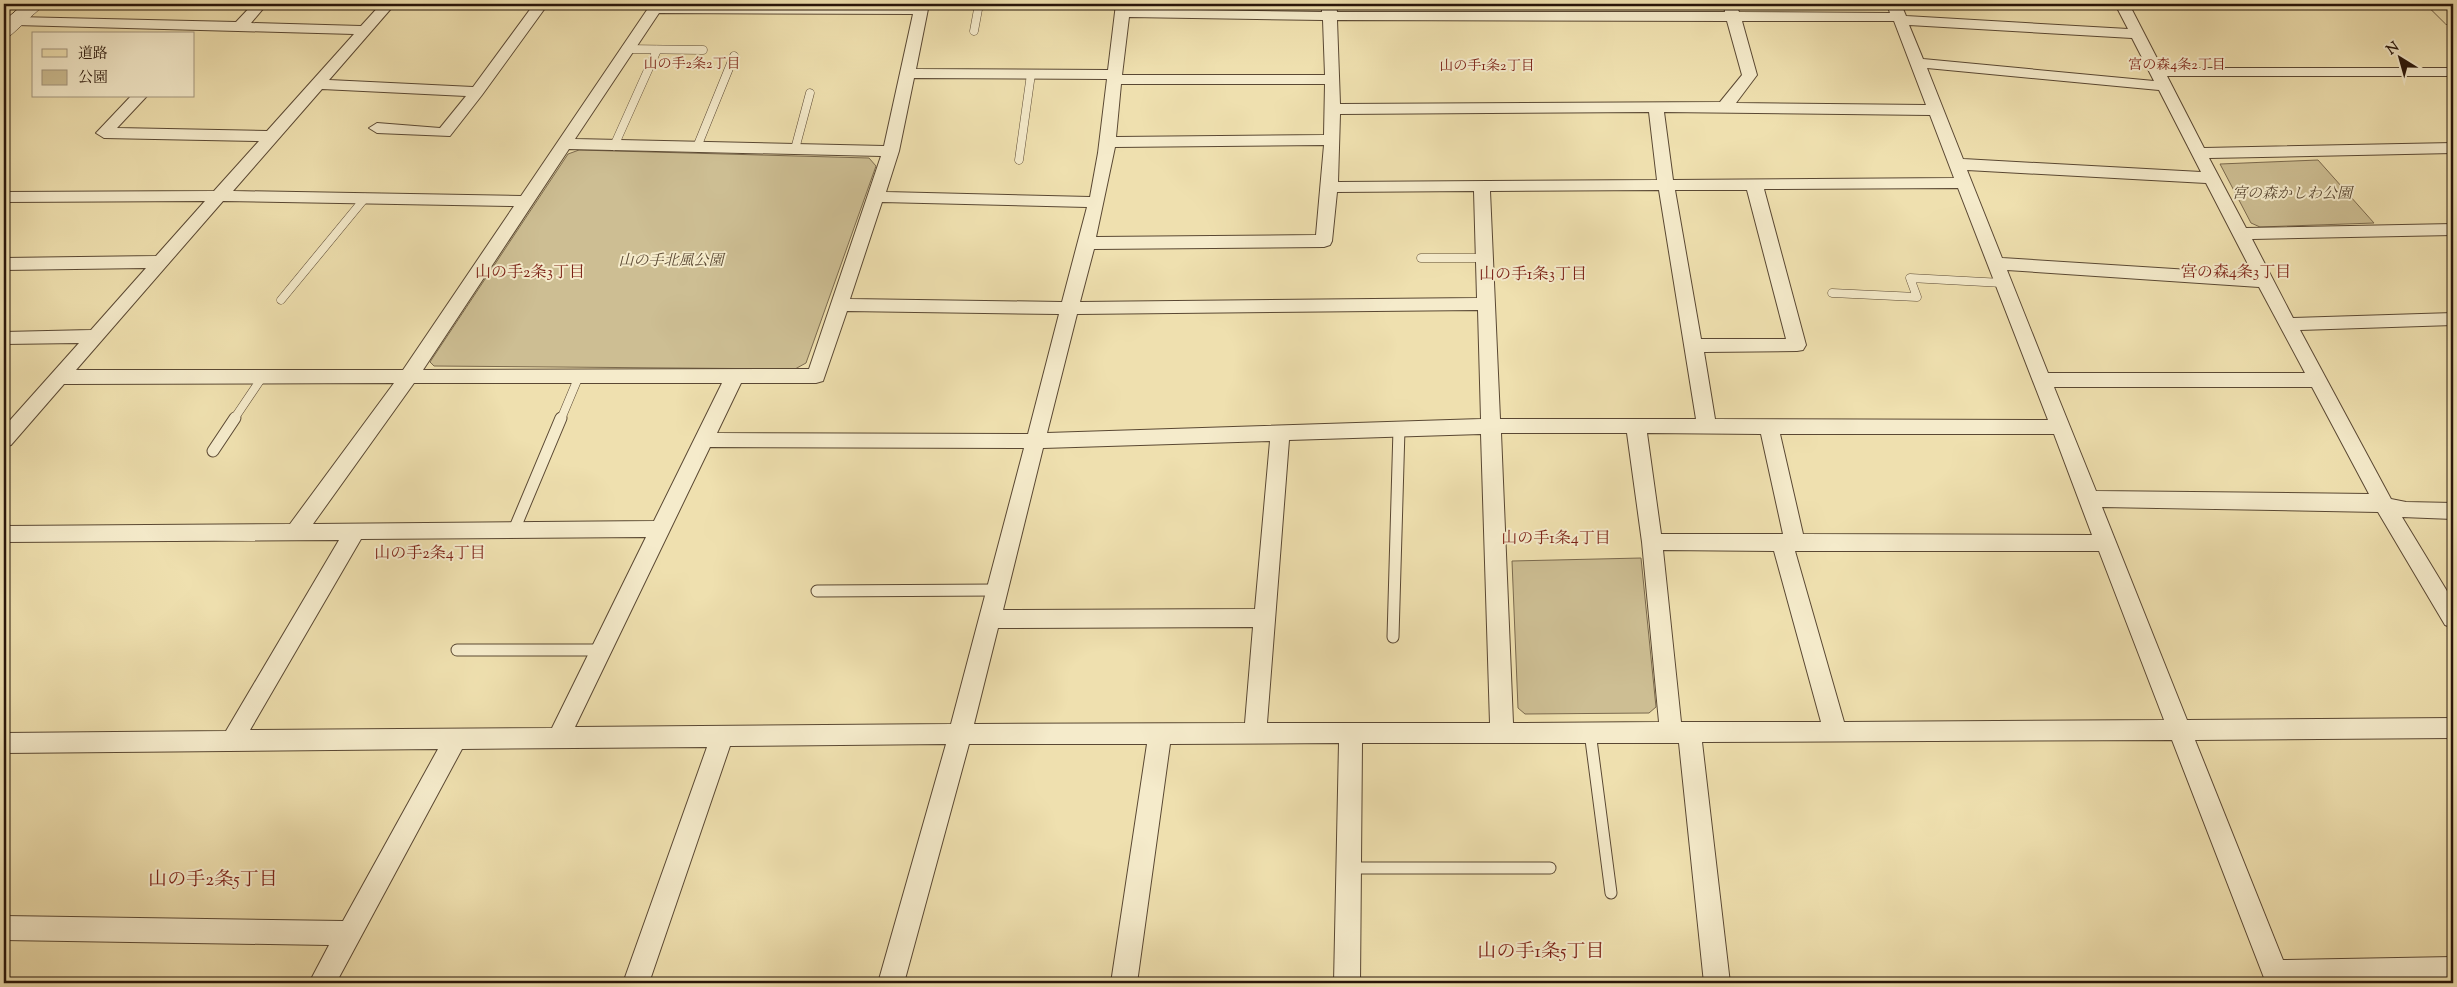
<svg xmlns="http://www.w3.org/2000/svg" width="2457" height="987" viewBox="0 0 2457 987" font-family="'Sorts Mill Goudy','Noto Serif JP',serif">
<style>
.green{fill:#cdbe93;stroke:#7b6a4e}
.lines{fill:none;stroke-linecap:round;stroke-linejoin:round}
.lane-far1-casing{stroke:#5a4833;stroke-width:9}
.lane-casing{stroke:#5a4833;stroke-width:13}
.street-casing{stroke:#5a4833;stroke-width:2}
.secondary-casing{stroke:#29160a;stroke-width:1}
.primary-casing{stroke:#29160a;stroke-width:1}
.lane-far1{stroke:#f5ebcb;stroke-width:8}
.lane{stroke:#f5ebcb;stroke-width:11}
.street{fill:#f5ebcb;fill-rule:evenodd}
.secondary{fill:#f5ebcb;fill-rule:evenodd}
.primary{fill:#efe0af;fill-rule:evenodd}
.labels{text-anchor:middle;stroke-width:4;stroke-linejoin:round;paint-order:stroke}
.far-neighbourhood-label{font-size:14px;fill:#7a1f14;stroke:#f5ebcb}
.park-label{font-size:15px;font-style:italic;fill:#5a4833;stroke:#f5ebcb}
.neighbourhood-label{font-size:16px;fill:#7a1f14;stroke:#f5ebcb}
.near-neighbourhood-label{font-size:19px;fill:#7a1f14;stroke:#f5ebcb}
</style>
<rect width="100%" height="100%" fill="#efe0af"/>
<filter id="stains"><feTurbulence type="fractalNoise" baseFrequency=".004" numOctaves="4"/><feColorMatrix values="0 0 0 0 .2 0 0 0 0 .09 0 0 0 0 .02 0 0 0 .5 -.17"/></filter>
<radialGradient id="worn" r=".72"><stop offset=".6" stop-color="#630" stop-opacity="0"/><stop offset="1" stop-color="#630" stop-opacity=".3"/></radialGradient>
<g class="green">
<path d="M 579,150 L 869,158 L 876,166 L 806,363 L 795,369 L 434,366 L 430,362 L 568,154 Z"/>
<path d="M 2318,160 L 2374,223 L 2260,227 L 2251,223 L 2220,164 Z"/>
<path d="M 1641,558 L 1656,707 L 1649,713 L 1525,714 L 1518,708 L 1512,561 Z"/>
</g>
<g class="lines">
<g class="lane-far1-casing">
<g id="lane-far1">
<path d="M 974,31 L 979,4"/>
<path d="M 626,49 L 703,50"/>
<path d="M 614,146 L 657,50"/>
<path d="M 697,147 L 734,56"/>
<path d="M 795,149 L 810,93"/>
<path d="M 1019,160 L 1031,74"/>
<path d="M 1421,258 L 1486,258"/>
<path d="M 1832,293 L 1917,297 L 1910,278 L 2003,283"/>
<path d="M 281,300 L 365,198"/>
<path d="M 234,419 L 263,376"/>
<path d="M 561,419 L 579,376"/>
</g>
</g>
<g class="lane-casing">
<g id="lane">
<path d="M 213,451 L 235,418"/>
<path d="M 514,530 L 561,418"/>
<path d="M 817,591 L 998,590"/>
<path d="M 1393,637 L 1399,429"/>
<path d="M 457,650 L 601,650"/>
<path d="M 1590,732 L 1611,893"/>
<path d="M 1349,868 L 1550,868"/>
</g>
</g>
<g class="street-casing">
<path id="street" d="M 253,4 L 267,4 L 251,23 L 361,26 L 381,4 L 395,4 L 329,80 L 473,87 L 534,4 L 548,4 L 482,95 L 450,136 L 377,133 L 369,128 L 377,123 L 440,128 L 466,96 L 322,89 L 233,191 L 521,196 L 651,4 L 915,6 L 915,4 L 929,4 L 916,69 L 1108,70 L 1116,4 L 1130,4 L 1130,9 L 1322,12 L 1322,4 L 1336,4 L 1337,12 L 1725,12 L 1724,4 L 1736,4 L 1739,12 L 1890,13 L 1887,4 L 1901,4 L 1906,16 L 2128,29 L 2115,4 L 2129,4 L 2162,68 L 2453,68 L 2453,76 L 2167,76 L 2204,148 L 2453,143 L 2453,153 L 2209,158 L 2246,228 L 2453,224 L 2453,235 L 2252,239 L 2293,318 L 2453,313 L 2453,325 L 2300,330 L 2391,499 L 2406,502 L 2453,503 L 2453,519 L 2402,517 L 2453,601 L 2453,628 L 2445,625 L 2378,512 L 2102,507 L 2187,720 L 2453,718 L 2453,738 L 2195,740 L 2283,960 L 2453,957 L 2453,983 L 2266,983 L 2172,740 L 1702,742 L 1730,983 L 1704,983 L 1679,743 L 1362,743 L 1360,983 L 1334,983 L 1339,743 L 1170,744 L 1137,983 L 1111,983 L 1147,744 L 969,744 L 904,983 L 878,983 L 946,744 L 730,746 L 649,983 L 623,983 L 707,747 L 462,749 L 336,983 L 309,983 L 329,945 L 4,940 L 4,916 L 343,921 L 438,749 L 4,753 L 4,733 L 226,731 L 339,540 L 4,542 L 4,526 L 290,524 L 394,383 L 64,384 L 11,445 L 4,447 L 4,427 L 79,343 L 4,344 L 4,332 L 91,330 L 146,268 L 4,270 L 4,258 L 156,256 L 205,201 L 4,202 L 4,192 L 214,191 L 259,141 L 104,138 L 96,133 L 131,96 L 147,96 L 117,128 L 267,131 L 354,34 L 16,25 L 9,21 L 16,17 L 236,22 ZM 659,13 L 913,14 L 884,146 L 575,139 ZM 1129,17 L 1323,20 L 1325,75 L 1122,75 ZM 1337,20 L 1727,21 L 1742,75 L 1720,102 L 1340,104 ZM 1742,21 L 1894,21 L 1926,105 L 1736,103 L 1757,75 ZM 1909,25 L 2132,38 L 2154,81 L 1923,59 ZM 1927,68 L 2159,90 L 2201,172 L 1963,159 ZM 914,78 L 1107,79 L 1098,153 L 1090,197 L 886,192 L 899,151 ZM 1121,84 L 1325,84 L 1324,135 L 1116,137 ZM 1649,112 L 1657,180 L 1338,182 L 1340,114 ZM 1664,112 L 1930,115 L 1954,178 L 1673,180 ZM 1324,145 L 1316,235 L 1096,237 L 1115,147 ZM 569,149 L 881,156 L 809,369 L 423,370 ZM 1967,170 L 2206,183 L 2253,274 L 2002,258 ZM 1958,188 L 2048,420 L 1715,419 L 1704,352 L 1797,351 L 1803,350 L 1806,345 L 1764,189 ZM 1659,190 L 1696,419 L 1500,419 L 1490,191 ZM 1675,190 L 1747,190 L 1786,339 L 1701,339 ZM 1474,191 L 1477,298 L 1080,302 L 1094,249 L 1324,247 L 1330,245 L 1332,241 L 1337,192 ZM 223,201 L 514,206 L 403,370 L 76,370 ZM 882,202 L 1087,207 L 1062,302 L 850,299 ZM 2007,270 L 2259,287 L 2305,373 L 2048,373 ZM 1478,310 L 1481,419 L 1047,433 L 1077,314 ZM 847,311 L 1059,314 L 1028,434 L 717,433 L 741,383 L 816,383 L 823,381 ZM 414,383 L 722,383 L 654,521 L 313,524 ZM 2054,387 L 2312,387 L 2369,494 L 2096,491 ZM 1501,433 L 1627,433 L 1642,542 L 1659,722 L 1513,723 ZM 1647,433 L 1761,434 L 1783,534 L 1661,534 ZM 1481,434 L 1490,723 L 1267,723 L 1289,440 ZM 1780,434 L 2054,434 L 2092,535 L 1803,534 ZM 1270,441 L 1255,609 L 1003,610 L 1043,448 ZM 710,447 L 1024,448 L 951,724 L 575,727 ZM 646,537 L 552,728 L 250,730 L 361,539 ZM 1663,550 L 1774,551 L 1821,722 L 1681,722 ZM 1795,551 L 2099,551 L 2164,720 L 1844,722 ZM 1253,627 L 1245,723 L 974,724 L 998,628 Z"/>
</g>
<g class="secondary-casing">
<path id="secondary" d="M 24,4 L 45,4 L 11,35 L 4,37 L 4,21 Z"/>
</g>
<g class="primary-casing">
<path id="primary" d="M 2426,4 L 2447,4 L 2453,10 L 2453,26 L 2446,24 Z"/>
</g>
<use href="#lane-far1" class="lane-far1"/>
<use href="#lane" class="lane"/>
<use href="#street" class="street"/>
<use href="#secondary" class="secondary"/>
<use href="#primary" class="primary"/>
</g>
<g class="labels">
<g class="far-neighbourhood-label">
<text x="692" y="68">山の手2条2丁目</text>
<text x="2177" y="69">宮の森4条2丁目</text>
<text x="1487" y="70">山の手1条2丁目</text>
</g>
<g class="park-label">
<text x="2292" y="198">宮の森かしわ公園</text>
<text x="671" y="265">山の手北風公園</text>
</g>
<g class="neighbourhood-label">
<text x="530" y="277">山の手2条3丁目</text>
<text x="2236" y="277">宮の森4条3丁目</text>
<text x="1533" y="279">山の手1条3丁目</text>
<text x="1556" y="543">山の手1条4丁目</text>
<text x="430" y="558">山の手2条4丁目</text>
</g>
<g class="near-neighbourhood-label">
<text x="213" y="885">山の手2条5丁目</text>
<text x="1541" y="957">山の手1条5丁目</text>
</g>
</g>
<rect width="2457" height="987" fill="none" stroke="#efe0af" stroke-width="20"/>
<rect x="5" y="5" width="2447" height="977" fill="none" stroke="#29160a" stroke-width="2.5"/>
<rect x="10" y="10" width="2437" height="967" fill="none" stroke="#29160a"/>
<rect x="32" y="32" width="162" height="65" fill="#f5ebcb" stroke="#a3967e"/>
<rect x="42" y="49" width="25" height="8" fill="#efe0af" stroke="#a3967e"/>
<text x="78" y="58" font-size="15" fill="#29160a">道路</text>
<rect x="42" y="70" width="25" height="15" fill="#cdbe93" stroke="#a3967e"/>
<text x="78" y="82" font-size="15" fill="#29160a">公園</text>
<g transform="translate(2400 58) rotate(323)" stroke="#f5ebcb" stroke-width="4" paint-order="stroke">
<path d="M0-4L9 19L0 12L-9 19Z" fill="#29160a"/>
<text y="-8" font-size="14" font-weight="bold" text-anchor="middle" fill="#29160a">N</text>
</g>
<rect width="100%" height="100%" filter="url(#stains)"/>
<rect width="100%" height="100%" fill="url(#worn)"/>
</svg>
